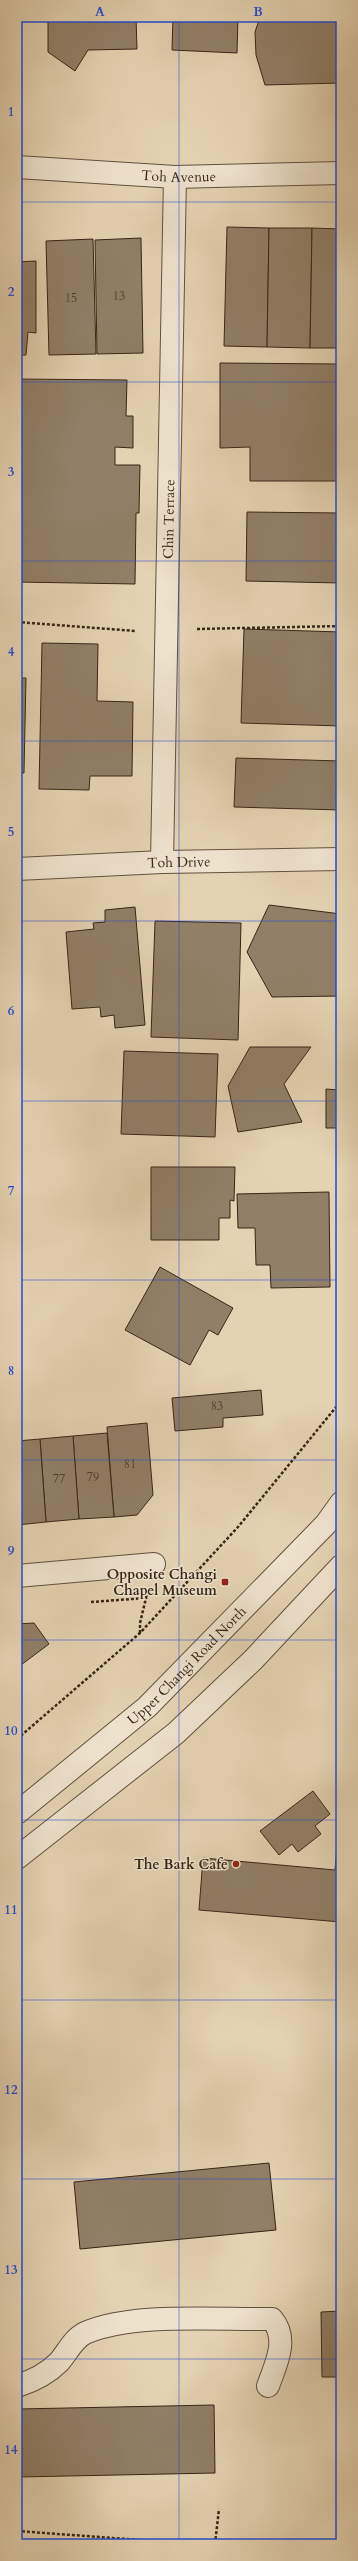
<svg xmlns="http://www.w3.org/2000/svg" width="358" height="2561" viewBox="0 0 358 2561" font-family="Cardo,serif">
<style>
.building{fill:#917f67;stroke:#362616}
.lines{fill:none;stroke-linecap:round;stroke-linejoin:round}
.minor-casing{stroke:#62513d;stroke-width:24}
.path{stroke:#362616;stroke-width:2.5;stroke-dasharray:3 2;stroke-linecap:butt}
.minor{stroke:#eee2cd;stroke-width:22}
.grid{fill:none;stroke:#1d4ed8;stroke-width:1;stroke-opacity:0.55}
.poi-dot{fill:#8f2418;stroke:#eee2cd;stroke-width:1.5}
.labels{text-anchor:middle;stroke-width:3;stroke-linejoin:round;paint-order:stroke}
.number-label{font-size:12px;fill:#4d3c2a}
.street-label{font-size:14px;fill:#362616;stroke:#eee2cd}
.poi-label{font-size:14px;font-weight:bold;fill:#362616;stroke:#eee2cd;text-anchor:end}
.neatline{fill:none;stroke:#1d4ed8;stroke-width:1.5}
.grid-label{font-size:13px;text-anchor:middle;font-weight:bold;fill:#1d4ed8}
</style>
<rect width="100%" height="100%" fill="#e5d2b2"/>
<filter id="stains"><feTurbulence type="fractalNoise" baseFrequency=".005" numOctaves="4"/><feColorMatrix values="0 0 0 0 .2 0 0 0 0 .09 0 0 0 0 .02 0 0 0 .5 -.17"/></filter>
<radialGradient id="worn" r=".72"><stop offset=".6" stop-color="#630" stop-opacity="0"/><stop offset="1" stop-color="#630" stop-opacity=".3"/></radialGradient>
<g class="building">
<path d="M 48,17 L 136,17 L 137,49 L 88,50 L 75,71 L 48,52 Z"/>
<path d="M 173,17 L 238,17 L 237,53 L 172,50 Z"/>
<path d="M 260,17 L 341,17 L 341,83 L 265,85 L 256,55 L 255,32 Z"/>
<path d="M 227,227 L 269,228 L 267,347 L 224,346 Z"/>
<path d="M 269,228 L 312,228 L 310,348 L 267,347 Z"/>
<path d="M 312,228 L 341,229 L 341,348 L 310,348 Z"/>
<path d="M 141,238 L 143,353 L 97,354 L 95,240 Z"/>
<path d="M 93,239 L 96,354 L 49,355 L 46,241 Z"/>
<path d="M 36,261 L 36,333 L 28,332 L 26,355 L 17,355 L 17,262 Z"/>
<path d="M 220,363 L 341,364 L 341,481 L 250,481 L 250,447 L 220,448 Z"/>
<path d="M 17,379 L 127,380 L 126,416 L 133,416 L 133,448 L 115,447 L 115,465 L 140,465 L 139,513 L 136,513 L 135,584 L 17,582 Z"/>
<path d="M 247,512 L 341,513 L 341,583 L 246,581 Z"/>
<path d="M 244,629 L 341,632 L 341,726 L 241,723 Z"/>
<path d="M 42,643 L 98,644 L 97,701 L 133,702 L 132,776 L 90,776 L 89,790 L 39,789 Z"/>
<path d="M 17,678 L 26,678 L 24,773 L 17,773 Z"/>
<path d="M 236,758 L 341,761 L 341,810 L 234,807 Z"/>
<path d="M 269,905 L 341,914 L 341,996 L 272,997 L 247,952 Z"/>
<path d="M 135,907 L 145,1025 L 115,1028 L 114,1015 L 101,1017 L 100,1007 L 72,1009 L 66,932 L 94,929 L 93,923 L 105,922 L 105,910 Z"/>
<path d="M 155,921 L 241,923 L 238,1040 L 151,1037 Z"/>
<path d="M 250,1047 L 311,1047 L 284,1084 L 302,1122 L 238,1132 L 228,1086 Z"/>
<path d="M 124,1051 L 218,1054 L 215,1137 L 121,1134 Z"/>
<path d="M 340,1056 L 341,1128 L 326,1128 L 326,1089 L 339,1090 Z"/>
<path d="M 151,1167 L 235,1167 L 234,1201 L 230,1200 L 230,1218 L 219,1218 L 219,1240 L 151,1240 Z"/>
<path d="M 329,1192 L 330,1287 L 271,1288 L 270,1265 L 256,1265 L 255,1228 L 238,1228 L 237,1194 Z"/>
<path d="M 160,1267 L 233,1308 L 218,1335 L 209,1330 L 190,1365 L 125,1330 Z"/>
<path d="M 261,1390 L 263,1415 L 223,1418 L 223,1427 L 175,1431 L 172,1398 Z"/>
<path d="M 147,1423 L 153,1495 L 137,1515 L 114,1517 L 107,1427 Z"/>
<path d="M 107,1433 L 114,1517 L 79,1519 L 73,1436 Z"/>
<path d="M 73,1436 L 79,1519 L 46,1522 L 40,1439 Z"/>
<path d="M 40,1439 L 46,1522 L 17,1525 L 17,1441 Z"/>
<path d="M 34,1623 L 49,1644 L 17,1668 L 17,1624 Z"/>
<path d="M 313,1791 L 330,1814 L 315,1826 L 321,1834 L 298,1852 L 292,1844 L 279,1855 L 260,1831 Z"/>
<path d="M 341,1801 L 341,1922 L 199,1910 L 203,1858 L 335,1870 Z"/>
<path d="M 269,2163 L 276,2230 L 80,2249 L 74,2182 Z"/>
<path d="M 341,2311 L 341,2377 L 322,2377 L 321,2312 Z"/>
<path d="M 214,2405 L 215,2473 L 19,2477 L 18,2409 Z"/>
</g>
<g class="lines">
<g class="minor-casing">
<g id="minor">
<path id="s1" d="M 17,167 L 175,177 L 341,173"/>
<path id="s2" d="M 162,862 L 175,177"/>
<path id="s3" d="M 17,869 L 162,862 L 341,859"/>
<path d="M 17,1576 L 154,1564"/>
<path id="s4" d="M 17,1813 L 147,1707 L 326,1524 L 341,1503"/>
<path d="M 17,1858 L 176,1733 L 253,1660 L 341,1566"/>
<path d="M 17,2386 C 33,2381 47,2374 59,2362 C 67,2353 73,2339 85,2333 C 133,2312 218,2320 272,2319 C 289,2339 276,2364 268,2386"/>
</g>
</g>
<g class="path">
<path d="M 17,622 L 136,631"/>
<path d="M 197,629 L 341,626"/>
<path d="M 91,1602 L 146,1598 L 147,1594"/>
<path d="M 140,1633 L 140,1623 L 146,1598"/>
<path d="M 17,1739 L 140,1633 L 238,1527 L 341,1401"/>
<path d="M 17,2531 L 195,2544"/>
<path d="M 215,2544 L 219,2509"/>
</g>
<use href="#minor" class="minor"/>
</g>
<path class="grid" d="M 179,17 L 179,2544M 17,202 L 341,202M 17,382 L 341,382M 17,561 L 341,561M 17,741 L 341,741M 17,921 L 341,921M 17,1101 L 341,1101M 17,1280 L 341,1280M 17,1460 L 341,1460M 17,1640 L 341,1640M 17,1820 L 341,1820M 17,2000 L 341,2000M 17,2179 L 341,2179M 17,2359 L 341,2359"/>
<g class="poi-dot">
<rect x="221" y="1578" width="8" height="8" rx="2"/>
<circle cx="236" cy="1864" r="4"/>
</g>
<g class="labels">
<g class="number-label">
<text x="119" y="300">13</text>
<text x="71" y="302">15</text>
<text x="217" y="1410">83</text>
<text x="130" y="1468">81</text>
<text x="93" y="1481">79</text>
<text x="59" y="1483">77</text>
</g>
<g class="street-label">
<text dy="5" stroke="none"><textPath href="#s1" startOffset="162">Toh Avenue</textPath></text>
<text dy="5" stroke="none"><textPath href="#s2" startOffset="343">Chin Terrace</textPath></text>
<text dy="5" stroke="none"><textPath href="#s3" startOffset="162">Toh Drive</textPath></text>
<text dy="5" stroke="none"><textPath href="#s4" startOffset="225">Upper Changi Road North</textPath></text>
</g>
<g class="poi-label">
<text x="217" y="1579">Opposite Changi<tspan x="217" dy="16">Chapel Museum</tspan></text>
<text x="228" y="1869">The Bark Cafe</text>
</g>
</g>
<rect width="358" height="2561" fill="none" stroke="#e5d2b2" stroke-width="44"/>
<rect x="22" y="22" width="314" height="2517" class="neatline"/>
<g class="grid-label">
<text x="100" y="16">A</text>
<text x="258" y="16">B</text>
<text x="11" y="116">1</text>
<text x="11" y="296">2</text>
<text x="11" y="476">3</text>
<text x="11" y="656">4</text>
<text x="11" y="836">5</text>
<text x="11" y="1015">6</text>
<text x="11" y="1195">7</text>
<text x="11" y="1375">8</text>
<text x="11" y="1555">9</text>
<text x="11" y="1735">10</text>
<text x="11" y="1914">11</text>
<text x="11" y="2094">12</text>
<text x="11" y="2274">13</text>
<text x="11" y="2454">14</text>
</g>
<rect width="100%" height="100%" filter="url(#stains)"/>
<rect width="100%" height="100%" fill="url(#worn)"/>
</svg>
